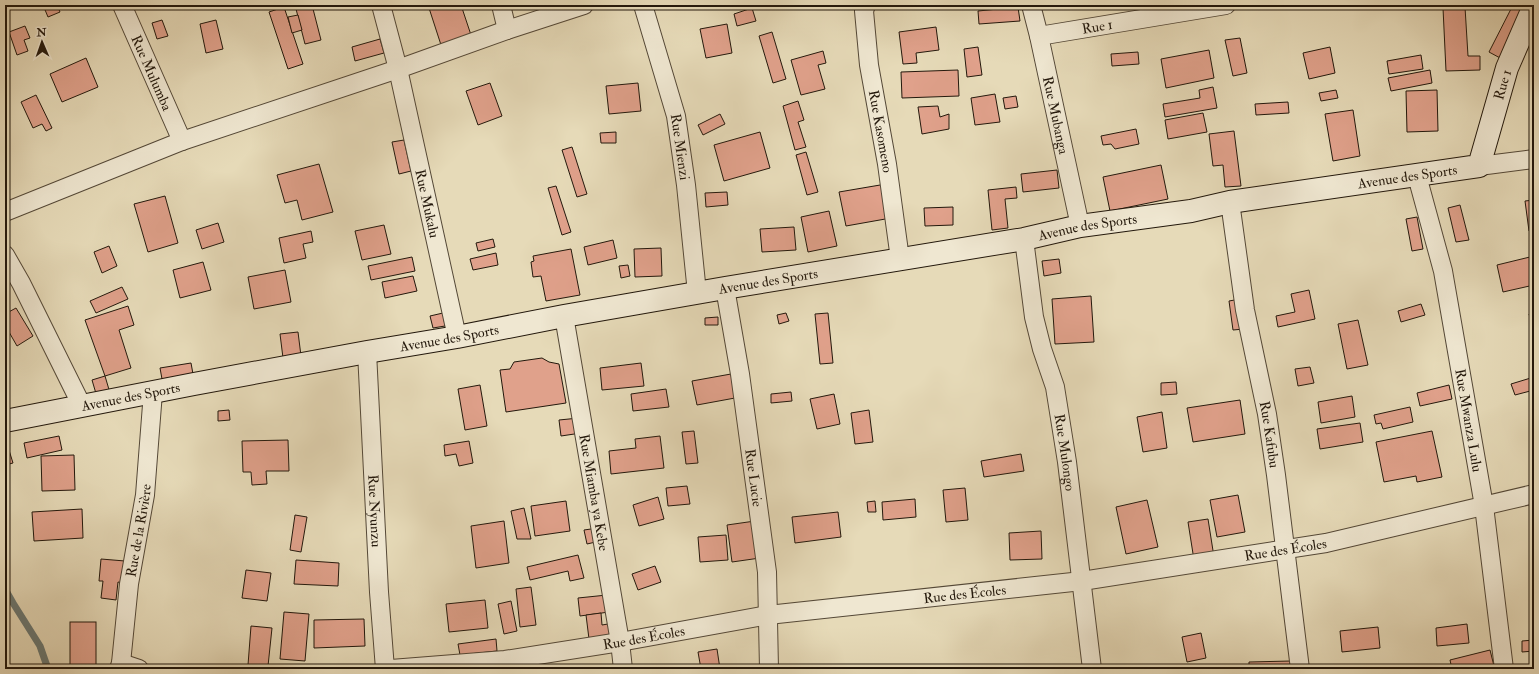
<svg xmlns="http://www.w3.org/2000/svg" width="1539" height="674" viewBox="0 0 1539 674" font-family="'IM FELL Double Pica',serif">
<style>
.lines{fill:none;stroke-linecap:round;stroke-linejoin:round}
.stream{stroke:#6a7873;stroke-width:7}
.building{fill:#e0a18b;stroke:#23180c}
.street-casing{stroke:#544837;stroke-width:20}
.secondary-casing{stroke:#23180c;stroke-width:24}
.street{stroke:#efe7d1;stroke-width:18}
.secondary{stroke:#efe7d1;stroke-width:22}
.labels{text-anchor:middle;stroke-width:3;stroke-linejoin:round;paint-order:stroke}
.street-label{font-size:14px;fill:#23180c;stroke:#efe7d1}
</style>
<rect width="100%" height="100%" fill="#e6dab8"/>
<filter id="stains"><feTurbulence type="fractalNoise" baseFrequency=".005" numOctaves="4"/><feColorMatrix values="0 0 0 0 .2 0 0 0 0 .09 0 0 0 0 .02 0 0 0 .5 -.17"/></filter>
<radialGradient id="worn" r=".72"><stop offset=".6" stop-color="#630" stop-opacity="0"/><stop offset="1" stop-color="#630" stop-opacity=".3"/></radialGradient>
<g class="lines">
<path class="stream" d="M 5,589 L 13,603 L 40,646 L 48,669"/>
</g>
<g class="building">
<path d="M 43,5 L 57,5 L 60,12 L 48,17 Z"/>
<path d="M 295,5 L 312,5 L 321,40 L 305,44 Z"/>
<path d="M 439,5 L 461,5 L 472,38 L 442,48 L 429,8 Z"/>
<path d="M 1142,5 L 1161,5 L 1161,9 L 1142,10 Z"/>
<path d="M 1513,5 L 1529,5 L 1502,59 L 1489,52 Z"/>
<path d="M 284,7 L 303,64 L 288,69 L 269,12 Z"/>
<path d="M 1018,7 L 1020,21 L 979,24 L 978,11 Z"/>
<path d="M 1465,7 L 1468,56 L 1480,56 L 1480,70 L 1446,71 L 1443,8 Z"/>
<path d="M 752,8 L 756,21 L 737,26 L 734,14 Z"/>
<path d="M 298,15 L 302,30 L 292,33 L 288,17 Z"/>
<path d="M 162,20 L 168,36 L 157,39 L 152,23 Z"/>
<path d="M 216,20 L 223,49 L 206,53 L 200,24 Z"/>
<path d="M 727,24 L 732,53 L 706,58 L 700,29 Z"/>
<path d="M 25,26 L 30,38 L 24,40 L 28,51 L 17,55 L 9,32 Z"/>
<path d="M 936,27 L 939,50 L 916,53 L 917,63 L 903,64 L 899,32 Z"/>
<path d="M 772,32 L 786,79 L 773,83 L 759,36 Z"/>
<path d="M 1240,38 L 1247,73 L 1233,76 L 1225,40 Z"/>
<path d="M 380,39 L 384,53 L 355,61 L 352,47 Z"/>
<path d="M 978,47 L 982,75 L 967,77 L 964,49 Z"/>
<path d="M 1330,47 L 1335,73 L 1309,79 L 1303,53 Z"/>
<path d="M 1209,50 L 1214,78 L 1166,88 L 1161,59 Z"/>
<path d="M 823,51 L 826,63 L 818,65 L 825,89 L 801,95 L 791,60 Z"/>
<path d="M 1138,52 L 1139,64 L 1112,66 L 1111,54 Z"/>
<path d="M 1421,55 L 1423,69 L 1389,74 L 1387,61 Z"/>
<path d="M 86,58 L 98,87 L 62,102 L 50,74 Z"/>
<path d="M 958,70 L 959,96 L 902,98 L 901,72 Z"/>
<path d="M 1430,70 L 1432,83 L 1391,91 L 1388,78 Z"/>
<path d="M 490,83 L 502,116 L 478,125 L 466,91 Z"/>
<path d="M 638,83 L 641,111 L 609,114 L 606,86 Z"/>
<path d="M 1213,87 L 1217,108 L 1165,117 L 1163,104 L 1200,98 L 1199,90 Z"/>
<path d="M 1336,90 L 1338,98 L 1321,101 L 1319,93 Z"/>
<path d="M 1437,90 L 1438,131 L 1407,132 L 1406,91 Z"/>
<path d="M 995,94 L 1000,122 L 975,125 L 971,98 Z"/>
<path d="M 36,95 L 52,128 L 46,131 L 42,124 L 33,128 L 21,102 Z"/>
<path d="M 1016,96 L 1018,107 L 1005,109 L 1003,98 Z"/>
<path d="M 798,101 L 804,120 L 798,122 L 806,147 L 795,150 L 783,106 Z"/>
<path d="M 1288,102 L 1289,113 L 1256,115 L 1255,104 Z"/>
<path d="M 938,106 L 940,117 L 949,114 L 949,129 L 922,134 L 918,107 Z"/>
<path d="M 1353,110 L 1360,156 L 1333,161 L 1325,114 Z"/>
<path d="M 1203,113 L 1207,132 L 1168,139 L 1165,120 Z"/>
<path d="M 720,114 L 725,124 L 703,135 L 698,125 Z"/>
<path d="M 1136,129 L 1139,144 L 1115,149 L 1111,144 L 1103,145 L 1101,136 Z"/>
<path d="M 1234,131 L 1241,186 L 1225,187 L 1223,165 L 1213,166 L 1209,134 Z"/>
<path d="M 616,132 L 616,143 L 601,143 L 600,133 Z"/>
<path d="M 760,132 L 770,168 L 724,181 L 714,145 Z"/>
<path d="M 404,140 L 411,171 L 399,174 L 392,142 Z"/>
<path d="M 572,147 L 587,194 L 577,197 L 562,150 Z"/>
<path d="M 806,152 L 818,192 L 807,195 L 796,155 Z"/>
<path d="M 319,164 L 333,212 L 302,220 L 297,200 L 285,203 L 277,175 Z"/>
<path d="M 1161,165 L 1168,199 L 1110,211 L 1103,177 Z"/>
<path d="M 1057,170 L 1059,188 L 1023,192 L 1021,174 Z"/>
<path d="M 886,184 L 891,218 L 846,226 L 839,192 Z"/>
<path d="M 556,186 L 571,232 L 562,235 L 548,188 Z"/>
<path d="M 1016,187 L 1017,198 L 1005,199 L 1008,228 L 992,230 L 988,190 Z"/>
<path d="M 727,192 L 728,205 L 706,207 L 705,193 Z"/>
<path d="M 165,196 L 178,243 L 148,252 L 134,204 Z"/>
<path d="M 1534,200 L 1534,231 L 1529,231 L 1525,201 Z"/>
<path d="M 1460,205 L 1469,240 L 1456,242 L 1448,208 Z"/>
<path d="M 953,207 L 953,225 L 925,226 L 924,208 Z"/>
<path d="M 829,211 L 837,246 L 808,252 L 801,217 Z"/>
<path d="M 1417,217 L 1423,249 L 1412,251 L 1406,219 Z"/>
<path d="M 218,223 L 224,242 L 202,249 L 196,230 Z"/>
<path d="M 384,225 L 391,254 L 362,260 L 355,231 Z"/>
<path d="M 794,227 L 796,250 L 762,252 L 760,229 Z"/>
<path d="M 311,231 L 313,242 L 303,244 L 306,258 L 284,263 L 279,238 Z"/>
<path d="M 493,239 L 495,247 L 478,251 L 476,243 Z"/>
<path d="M 613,240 L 617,258 L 588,265 L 584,247 Z"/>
<path d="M 109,246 L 117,266 L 102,273 L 94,252 Z"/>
<path d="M 661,248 L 662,276 L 635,277 L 634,249 Z"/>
<path d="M 571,249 L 580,295 L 546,301 L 541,276 L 533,277 L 531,262 L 534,261 L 533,256 Z"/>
<path d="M 496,253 L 498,265 L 473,270 L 470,259 Z"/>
<path d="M 1534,256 L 1534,285 L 1503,292 L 1497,265 Z"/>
<path d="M 412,257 L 415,271 L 371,280 L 368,266 Z"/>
<path d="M 1059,259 L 1061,273 L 1044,276 L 1042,261 Z"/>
<path d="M 203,262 L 211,290 L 180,298 L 173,270 Z"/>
<path d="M 628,265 L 630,276 L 621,278 L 619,266 Z"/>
<path d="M 285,270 L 291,302 L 254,309 L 248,277 Z"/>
<path d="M 413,276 L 417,291 L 385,298 L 382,282 Z"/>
<path d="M 122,287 L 128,299 L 96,313 L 90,301 Z"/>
<path d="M 1309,290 L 1315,319 L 1278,327 L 1276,316 L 1295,312 L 1291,294 Z"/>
<path d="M 1091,296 L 1094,342 L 1055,344 L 1052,299 Z"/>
<path d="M 1240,299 L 1244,329 L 1233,330 L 1229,301 Z"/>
<path d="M 1421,304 L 1425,315 L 1401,322 L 1398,311 Z"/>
<path d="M 128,306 L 134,325 L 119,330 L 131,368 L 105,376 L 85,320 Z"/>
<path d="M 16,308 L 33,336 L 17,346 L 5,325 L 5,314 Z"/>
<path d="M 443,313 L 445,326 L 433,328 L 430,316 Z"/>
<path d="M 786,313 L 789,321 L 779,324 L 777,315 Z"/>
<path d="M 828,313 L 833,363 L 820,364 L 815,314 Z"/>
<path d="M 1534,313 L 1534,331 L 1529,314 Z"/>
<path d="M 718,317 L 718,325 L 705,325 L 705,318 Z"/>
<path d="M 1358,320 L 1368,365 L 1347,369 L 1338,324 Z"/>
<path d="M 298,332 L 301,356 L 283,358 L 280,334 Z"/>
<path d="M 542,358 L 549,362 L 559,364 L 566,403 L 506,412 L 500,370 L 510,369 L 514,362 Z"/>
<path d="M 191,363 L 193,374 L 162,379 L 160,368 Z"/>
<path d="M 641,363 L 644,386 L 602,390 L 600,368 Z"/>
<path d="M 1310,367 L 1314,383 L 1298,386 L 1295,369 Z"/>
<path d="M 731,374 L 735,398 L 697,405 L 692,381 Z"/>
<path d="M 105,376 L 110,393 L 97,397 L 92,380 Z"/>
<path d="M 1534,377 L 1534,390 L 1515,395 L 1511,384 Z"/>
<path d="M 1176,382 L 1177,394 L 1161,395 L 1161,383 Z"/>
<path d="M 480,385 L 487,426 L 465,430 L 458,389 Z"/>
<path d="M 1449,385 L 1452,399 L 1420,406 L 1417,393 Z"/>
<path d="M 666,389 L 669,407 L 633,411 L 631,394 Z"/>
<path d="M 791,392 L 792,401 L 771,403 L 771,394 Z"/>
<path d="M 834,394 L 840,424 L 817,429 L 810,399 Z"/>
<path d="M 1352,396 L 1355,417 L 1321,423 L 1318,402 Z"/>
<path d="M 1240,400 L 1245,434 L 1193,442 L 1187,408 Z"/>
<path d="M 1410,407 L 1413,422 L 1383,429 L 1381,423 L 1376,424 L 1374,415 Z"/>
<path d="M 229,410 L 230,420 L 218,421 L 218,411 Z"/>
<path d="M 869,410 L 873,442 L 855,444 L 851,413 Z"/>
<path d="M 1162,412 L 1167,448 L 1143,452 L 1137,417 Z"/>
<path d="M 579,418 L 581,433 L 561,436 L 559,420 Z"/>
<path d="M 1360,423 L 1363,442 L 1320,449 L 1317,429 Z"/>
<path d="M 694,431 L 698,463 L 686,464 L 682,432 Z"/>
<path d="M 1432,431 L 1442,477 L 1417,482 L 1416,476 L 1384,482 L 1376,442 Z"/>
<path d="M 59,436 L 62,450 L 27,458 L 24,443 Z"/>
<path d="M 660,436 L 664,468 L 611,474 L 609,451 L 636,448 L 635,439 Z"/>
<path d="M 288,440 L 289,471 L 266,471 L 267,484 L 252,485 L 251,472 L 243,472 L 242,441 Z"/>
<path d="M 469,441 L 473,463 L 459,466 L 456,454 L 445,456 L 444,445 Z"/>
<path d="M 8,447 L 13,463 L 5,465 L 5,448 Z"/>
<path d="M 1021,454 L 1024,471 L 984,477 L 981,461 Z"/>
<path d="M 74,455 L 75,490 L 42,491 L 41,456 Z"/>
<path d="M 687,486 L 690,504 L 668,506 L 666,488 Z"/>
<path d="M 965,488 L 968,520 L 946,522 L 943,490 Z"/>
<path d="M 1238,495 L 1245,532 L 1217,537 L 1210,500 Z"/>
<path d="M 658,497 L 664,519 L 639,526 L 633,505 Z"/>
<path d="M 915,499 L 916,517 L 883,520 L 882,502 Z"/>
<path d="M 1147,500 L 1158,547 L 1126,554 L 1116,507 Z"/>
<path d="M 566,501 L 570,531 L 535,536 L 531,506 Z"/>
<path d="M 875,501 L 876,512 L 868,512 L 867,502 Z"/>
<path d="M 524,508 L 531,539 L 517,539 L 511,511 Z"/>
<path d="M 82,509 L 83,538 L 34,541 L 32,512 Z"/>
<path d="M 838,512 L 841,537 L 795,543 L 792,517 Z"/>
<path d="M 295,515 L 307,517 L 301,552 L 290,550 Z"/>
<path d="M 1208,519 L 1214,557 L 1194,560 L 1188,522 Z"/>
<path d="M 504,521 L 509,563 L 476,568 L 471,526 Z"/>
<path d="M 755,521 L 760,558 L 732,562 L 727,525 Z"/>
<path d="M 598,528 L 600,541 L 587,544 L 584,530 Z"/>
<path d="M 1041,531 L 1042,559 L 1010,560 L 1009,533 Z"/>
<path d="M 726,535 L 728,560 L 700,562 L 698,537 Z"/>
<path d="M 578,555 L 584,578 L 570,581 L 568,571 L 530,580 L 527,567 Z"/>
<path d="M 101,559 L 125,561 L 123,583 L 118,582 L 116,600 L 101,598 L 103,581 L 99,581 Z"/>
<path d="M 296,560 L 339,563 L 338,586 L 294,584 Z"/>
<path d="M 655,566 L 661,582 L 638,590 L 632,574 Z"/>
<path d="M 246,570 L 271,573 L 267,601 L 242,598 Z"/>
<path d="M 531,587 L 536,625 L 520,627 L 516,589 Z"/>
<path d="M 607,595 L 609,612 L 580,616 L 578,598 Z"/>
<path d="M 485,600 L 488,628 L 449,632 L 446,604 Z"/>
<path d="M 511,601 L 517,631 L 504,634 L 498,604 Z"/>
<path d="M 284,612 L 309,614 L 305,661 L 280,659 Z"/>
<path d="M 601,613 L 602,625 L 614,623 L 615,635 L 589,639 L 586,615 Z"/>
<path d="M 364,619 L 365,646 L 314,648 L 314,620 Z"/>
<rect x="70" y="622" width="26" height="47"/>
<path d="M 1467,624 L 1469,643 L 1437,646 L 1436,628 Z"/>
<path d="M 251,626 L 272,628 L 268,666 L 248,665 Z"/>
<path d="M 1378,627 L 1380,648 L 1342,652 L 1340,631 Z"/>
<path d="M 1201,633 L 1206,658 L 1187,662 L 1182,637 Z"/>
<path d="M 496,639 L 497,651 L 460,655 L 458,644 Z"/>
<path d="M 1534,640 L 1534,651 L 1522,652 L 1522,641 Z"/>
<path d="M 717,649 L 720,669 L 701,669 L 698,652 Z"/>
<path d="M 1490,650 L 1494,666 L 1482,669 L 1452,669 L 1450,660 Z"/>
<path d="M 1291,661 L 1291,669 L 1249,669 L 1249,662 Z"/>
<path d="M 1340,665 L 1340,669 L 1319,669 L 1319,667 Z"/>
<path d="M 956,666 L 956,669 L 920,669 L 920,668 Z"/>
</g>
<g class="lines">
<g class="street-casing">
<g id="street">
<path id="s1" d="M 122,5 L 182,141"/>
<path id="s2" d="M 381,5 L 398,69 L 457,337"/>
<path d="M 501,5 L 507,30"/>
<path id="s3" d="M 643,5 L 676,116 L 686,185 L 697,293"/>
<path id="s4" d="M 866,5 L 864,11 L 869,65 L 887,164 L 900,259"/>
<path id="s5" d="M 1031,5 L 1039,36 L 1080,226"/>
<path id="s6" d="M 1039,36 L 1226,5"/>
<path d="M 1479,166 L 1534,159"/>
<path id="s7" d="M 1417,176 L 1443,271 L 1484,506 L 1504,669"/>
<path id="s8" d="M 1230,202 L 1245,310 L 1267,414 L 1276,475 L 1300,669"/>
<path d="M 5,212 L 182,141 L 398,69 L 507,30 L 584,5"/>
<path id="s9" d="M 1024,239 L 1034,317 L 1042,349 L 1055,387 L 1067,462 L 1092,669"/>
<path d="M 5,255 L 21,283 L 82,406"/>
<path id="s10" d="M 725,288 L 740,374 L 767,572 L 769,669"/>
<path id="s11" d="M 564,316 L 620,642 L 623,669"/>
<path id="s12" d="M 367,352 L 379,592 L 385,669"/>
<path d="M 121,663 L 139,669"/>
<path id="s13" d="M 119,669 L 121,663 L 129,584 L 145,495 L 153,392"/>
<path id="s14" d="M 391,669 L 505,660 L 620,642 L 768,615 L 1082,581 L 1326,543 L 1534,494"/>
</g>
</g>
<g class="secondary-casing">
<g id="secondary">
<path id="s15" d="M 5,421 L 194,384 L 367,352 L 457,337 L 564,316 L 725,288 L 1024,239 L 1080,226 L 1191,211 L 1230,202 L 1479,166 L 1507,68 L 1534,6"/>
</g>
</g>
<use href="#street" class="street"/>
<use href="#secondary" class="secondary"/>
</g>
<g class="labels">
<g class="street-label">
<text dy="5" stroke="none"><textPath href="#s6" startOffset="59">Rue 1</textPath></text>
<text dy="5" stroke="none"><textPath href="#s1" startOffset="74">Rue Mulumba</textPath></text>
<text dy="5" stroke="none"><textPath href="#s15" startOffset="1581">Rue 1</textPath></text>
<text dy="5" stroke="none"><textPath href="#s5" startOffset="113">Rue Mubanga</textPath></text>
<text dy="5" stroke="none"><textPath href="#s4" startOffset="128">Rue Kasomeno</textPath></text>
<text dy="5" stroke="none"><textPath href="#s3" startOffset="147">Rue Mienzi</textPath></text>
<text dy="5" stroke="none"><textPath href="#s15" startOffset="1424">Avenue des Sports</textPath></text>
<text dy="5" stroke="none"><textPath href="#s2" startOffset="204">Rue Mukalu</textPath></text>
<text dy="5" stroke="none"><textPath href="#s15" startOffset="1100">Avenue des Sports</textPath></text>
<text dy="5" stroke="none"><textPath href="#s15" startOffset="776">Avenue des Sports</textPath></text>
<text dy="5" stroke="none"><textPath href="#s15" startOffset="452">Avenue des Sports</textPath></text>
<text dy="5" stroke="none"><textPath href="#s15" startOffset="128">Avenue des Sports</textPath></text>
<text dy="5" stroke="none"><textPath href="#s7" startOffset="250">Rue Mwanza Lulu</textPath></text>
<text dy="5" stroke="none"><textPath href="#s8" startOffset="236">Rue Kafubu</textPath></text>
<text dy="5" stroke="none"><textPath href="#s9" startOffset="218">Rue Mulongo</textPath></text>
<text dy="5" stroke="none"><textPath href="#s10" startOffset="192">Rue Lucie</textPath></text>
<text dy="5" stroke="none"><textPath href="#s11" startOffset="179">Rue Miamba ya Kebe</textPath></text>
<text dy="5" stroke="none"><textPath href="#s12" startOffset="159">Rue Nyunzu</textPath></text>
<text dy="5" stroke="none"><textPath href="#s13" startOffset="140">Rue de la Rivière</textPath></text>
<text dy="5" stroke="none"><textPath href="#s14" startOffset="903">Rue des Écoles</textPath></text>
<text dy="5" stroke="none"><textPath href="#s14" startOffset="579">Rue des Écoles</textPath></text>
<text dy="5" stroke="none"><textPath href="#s14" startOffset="255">Rue des Écoles</textPath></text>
</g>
</g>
<rect width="1539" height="674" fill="none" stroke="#e6dab8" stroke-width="20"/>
<rect x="6" y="6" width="1527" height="662" fill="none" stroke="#23180c" stroke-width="2"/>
<rect x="10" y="10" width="1519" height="654" fill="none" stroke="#23180c"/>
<g transform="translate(42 42) rotate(358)" stroke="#efe7d1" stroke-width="3" paint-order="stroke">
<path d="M0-3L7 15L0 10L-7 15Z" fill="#23180c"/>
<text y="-6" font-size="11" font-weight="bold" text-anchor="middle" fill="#23180c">N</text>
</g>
<rect width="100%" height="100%" filter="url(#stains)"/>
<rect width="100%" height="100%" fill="url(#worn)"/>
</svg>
